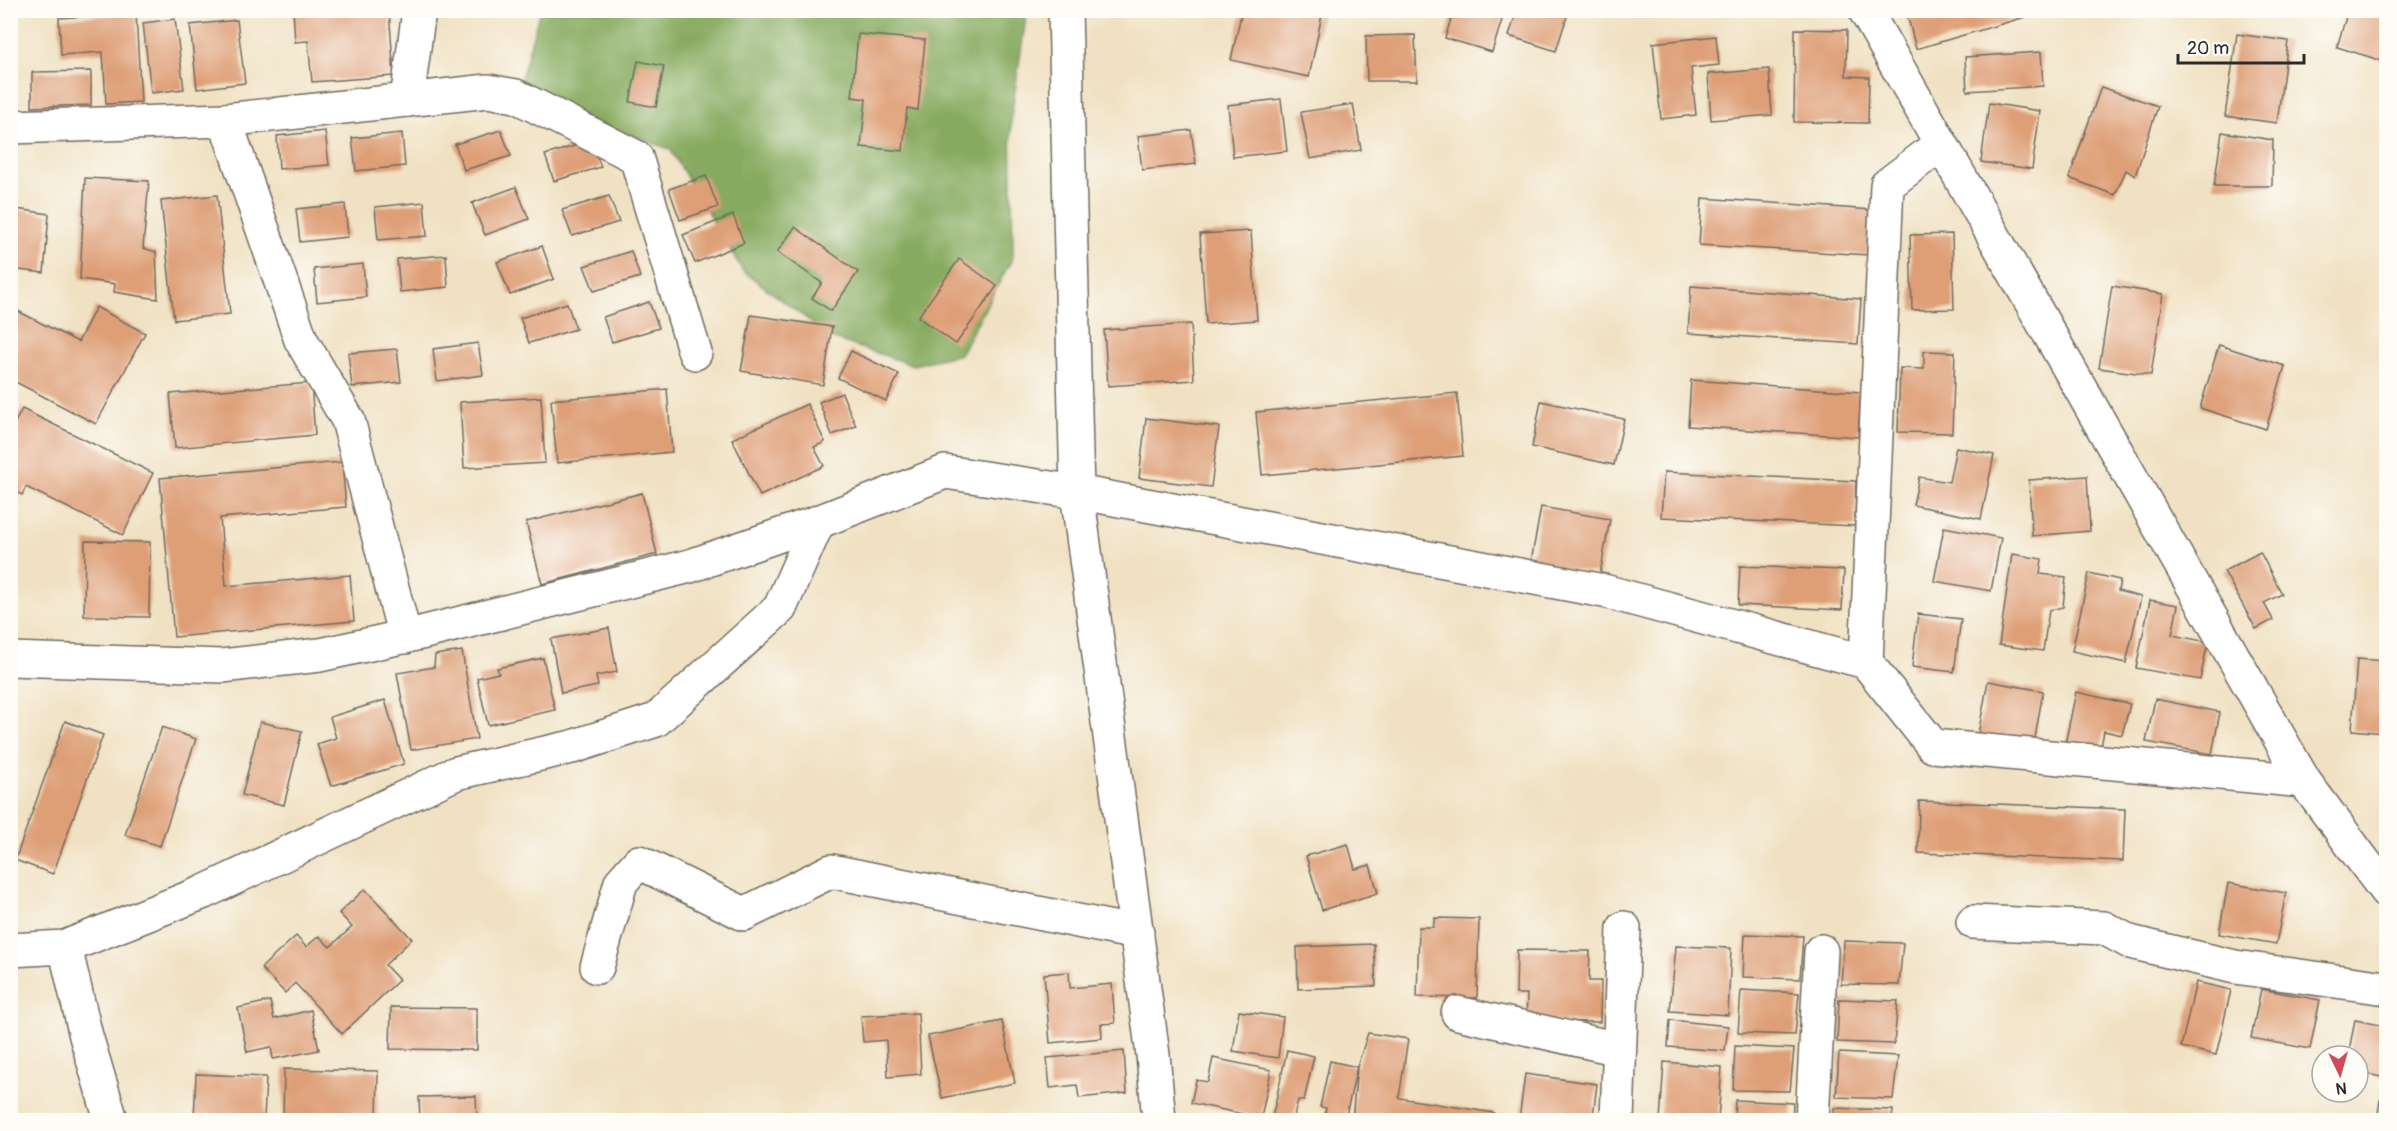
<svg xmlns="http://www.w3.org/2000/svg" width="2397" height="1131" viewBox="0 0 2397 1131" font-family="Pangolin,sans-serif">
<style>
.forest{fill:#86aa5f;stroke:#586a45;stroke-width:1.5}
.building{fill:#de9f77}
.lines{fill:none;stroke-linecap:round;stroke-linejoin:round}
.minor-casing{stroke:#706b60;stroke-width:36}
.minor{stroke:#fff;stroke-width:33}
</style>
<rect width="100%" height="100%" fill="#fdfcf7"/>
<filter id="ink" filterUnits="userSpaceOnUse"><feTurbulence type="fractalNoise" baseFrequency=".0167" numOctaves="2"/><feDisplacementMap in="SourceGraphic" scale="12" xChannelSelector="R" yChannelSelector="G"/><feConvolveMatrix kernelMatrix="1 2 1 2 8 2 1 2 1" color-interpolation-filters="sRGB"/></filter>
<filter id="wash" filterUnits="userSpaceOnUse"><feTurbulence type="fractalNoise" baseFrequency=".008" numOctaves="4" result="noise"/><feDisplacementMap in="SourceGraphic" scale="24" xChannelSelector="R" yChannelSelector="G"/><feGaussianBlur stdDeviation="1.35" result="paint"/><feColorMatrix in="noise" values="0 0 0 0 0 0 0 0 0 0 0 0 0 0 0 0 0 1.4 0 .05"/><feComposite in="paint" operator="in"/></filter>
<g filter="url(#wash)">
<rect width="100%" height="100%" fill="#f0e1c2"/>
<path class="forest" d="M 540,11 L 1027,11 L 1011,117 L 1013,257 L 960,354 L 913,365 L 834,339 L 743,271 L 670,149 L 516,96 Z"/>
<g id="blocks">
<g class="building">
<path d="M 293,10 L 389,10 L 394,76 L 312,82 L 308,41 L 295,42 Z"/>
<path d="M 1242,10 L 1323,10 L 1309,77 L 1231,60 Z"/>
<path d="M 1454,10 L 1505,10 L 1492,52 L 1445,38 Z"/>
<path d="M 1517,10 L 1569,10 L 1556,51 L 1509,36 Z"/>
<path d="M 1906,10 L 2038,10 L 2039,13 L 1916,49 Z"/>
<path d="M 2348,10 L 2386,10 L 2386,62 L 2337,47 Z"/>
<path d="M 136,13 L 141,102 L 106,104 L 103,52 L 61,55 L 59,18 Z"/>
<path d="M 175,19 L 184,89 L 151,93 L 143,23 Z"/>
<path d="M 237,20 L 245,83 L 197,89 L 190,25 Z"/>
<path d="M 1795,29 L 1847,30 L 1846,76 L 1869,77 L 1868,123 L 1794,122 Z"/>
<path d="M 858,34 L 925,40 L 918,110 L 907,108 L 903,151 L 861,147 L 866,99 L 852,97 Z"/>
<path d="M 2237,34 L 2288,41 L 2277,123 L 2225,116 Z"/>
<path d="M 1415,35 L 1417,81 L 1367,81 L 1366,36 Z"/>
<path d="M 1716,36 L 1719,65 L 1691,68 L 1696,115 L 1661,119 L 1653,43 Z"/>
<path d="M 2041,52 L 2043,86 L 1967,91 L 1965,57 Z"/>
<path d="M 638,61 L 664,66 L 656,107 L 630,102 Z"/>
<path d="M 1769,69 L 1772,115 L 1711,120 L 1708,74 Z"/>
<path d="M 91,71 L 91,105 L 32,107 L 32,72 Z"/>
<path d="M 2101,87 L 2158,106 L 2135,176 L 2126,170 L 2115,195 L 2069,178 Z"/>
<path d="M 1281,99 L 1287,151 L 1233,157 L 1228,105 Z"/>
<path d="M 1989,103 L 2040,111 L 2032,169 L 1981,162 Z"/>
<path d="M 1353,104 L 1361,150 L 1310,159 L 1301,112 Z"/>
<path d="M 501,130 L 511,156 L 464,170 L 455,144 Z"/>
<path d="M 1191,130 L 1196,164 L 1142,170 L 1138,136 Z"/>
<path d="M 325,131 L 329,165 L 279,169 L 277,136 Z"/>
<path d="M 2222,132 L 2273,140 L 2272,186 L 2214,186 Z"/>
<path d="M 402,133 L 405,166 L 356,171 L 352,138 Z"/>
<path d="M 591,141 L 601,167 L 554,181 L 545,155 Z"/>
<path d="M 706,176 L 718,207 L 680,220 L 669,189 Z"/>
<path d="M 85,178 L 149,181 L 143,248 L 156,252 L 158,299 L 114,292 L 115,284 L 80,279 Z"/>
<path d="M 516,187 L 529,219 L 485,235 L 472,203 Z"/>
<path d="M 217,195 L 230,314 L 174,320 L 161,201 Z"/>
<path d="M 609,196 L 619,222 L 572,236 L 562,210 Z"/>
<path d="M 1702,198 L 1872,210 L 1869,255 L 1699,245 Z"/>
<path d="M 424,202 L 427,236 L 378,240 L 375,207 Z"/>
<path d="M 345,204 L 348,237 L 300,242 L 296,209 Z"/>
<path d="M 10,208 L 49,214 L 44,273 L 10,269 Z"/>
<path d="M 733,215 L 744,243 L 695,263 L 683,235 Z"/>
<path d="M 795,227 L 858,272 L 831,311 L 812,298 L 822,283 L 777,252 Z"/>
<path d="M 1251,231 L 1257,320 L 1206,324 L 1200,234 Z"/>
<path d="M 1952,234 L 1954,309 L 1912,310 L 1910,235 Z"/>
<path d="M 542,246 L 554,279 L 510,295 L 497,262 Z"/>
<path d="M 631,251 L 640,277 L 594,291 L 584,266 Z"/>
<path d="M 446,255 L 448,287 L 400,292 L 397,259 Z"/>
<path d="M 959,259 L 997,286 L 956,344 L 918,317 Z"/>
<path d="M 363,264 L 366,297 L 317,302 L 314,269 Z"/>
<path d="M 1691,286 L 1861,299 L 1858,344 L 1688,333 Z"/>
<path d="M 2112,286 L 2163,294 L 2151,375 L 2099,368 Z"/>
<path d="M 649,302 L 659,328 L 612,342 L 603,317 Z"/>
<path d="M 567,303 L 576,329 L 529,343 L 520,318 Z"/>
<path d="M 10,307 L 78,342 L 96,307 L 145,333 L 96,424 L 10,379 Z"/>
<path d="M 751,315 L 832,327 L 823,385 L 741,371 Z"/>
<path d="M 1191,324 L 1194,380 L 1108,386 L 1104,330 Z"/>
<path d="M 478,343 L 483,375 L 437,381 L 433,349 Z"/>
<path d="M 2219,345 L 2285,366 L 2266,429 L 2200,408 Z"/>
<path d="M 397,349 L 401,382 L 352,387 L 348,353 Z"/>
<path d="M 851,351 L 899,374 L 886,401 L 838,378 Z"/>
<path d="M 1924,351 L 1955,352 L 1952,433 L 1898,432 L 1900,368 L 1924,369 Z"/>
<path d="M 1691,380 L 1861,392 L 1858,437 L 1688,426 Z"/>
<path d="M 311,383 L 315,435 L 175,448 L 170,394 Z"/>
<path d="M 667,389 L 672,452 L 557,463 L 551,400 Z"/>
<path d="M 842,393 L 856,426 L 832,435 L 819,402 Z"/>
<path d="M 1457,393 L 1463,456 L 1262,475 L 1256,412 Z"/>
<path d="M 541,397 L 545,463 L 464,468 L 460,402 Z"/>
<path d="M 1541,401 L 1624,419 L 1614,465 L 1532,447 Z"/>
<path d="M 807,404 L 825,442 L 814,447 L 824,466 L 760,496 L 732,439 Z"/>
<path d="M 22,409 L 153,473 L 123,535 L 26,487 L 22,495 L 10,489 L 10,432 Z"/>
<path d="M 1146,418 L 1219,427 L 1211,487 L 1139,478 Z"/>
<path d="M 1956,447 L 1994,455 L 1981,519 L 1913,505 L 1919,477 L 1949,482 Z"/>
<path d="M 342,462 L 346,507 L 220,518 L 226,586 L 350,575 L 354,621 L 174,637 L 160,478 Z"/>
<path d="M 1664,472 L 1856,481 L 1855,526 L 1661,517 Z"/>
<path d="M 2087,476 L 2090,531 L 2032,536 L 2029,480 Z"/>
<path d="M 642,493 L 657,554 L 542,584 L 526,522 Z"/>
<path d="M 1541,507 L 1610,519 L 1600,574 L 1531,562 Z"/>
<path d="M 1944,527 L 2001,538 L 1991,591 L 1934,581 Z"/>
<path d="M 85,541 L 150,542 L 149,617 L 84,616 Z"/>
<path d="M 2260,552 L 2282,594 L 2264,603 L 2273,620 L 2256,629 L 2224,571 Z"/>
<path d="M 2012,554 L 2042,559 L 2040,574 L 2066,577 L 2063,607 L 2049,610 L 2043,651 L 1999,645 Z"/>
<path d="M 1740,566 L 1844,570 L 1842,610 L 1738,605 Z"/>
<path d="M 2089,573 L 2120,580 L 2118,591 L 2141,597 L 2126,663 L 2072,651 Z"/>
<path d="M 2150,600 L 2178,605 L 2172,635 L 2208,642 L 2200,680 L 2136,668 Z"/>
<path d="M 1918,614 L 1961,619 L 1954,672 L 1912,667 Z"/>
<path d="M 609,628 L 617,672 L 596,676 L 598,686 L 561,693 L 551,639 Z"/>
<path d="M 462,651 L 477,739 L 411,750 L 397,673 L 434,667 L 435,655 Z"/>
<path d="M 543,658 L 555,710 L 488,725 L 477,678 L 499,673 L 497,668 Z"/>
<path d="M 2357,659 L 2386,661 L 2386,719 L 2384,733 L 2352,730 Z"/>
<path d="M 1988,681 L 2043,691 L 2034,744 L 1978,735 Z"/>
<path d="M 2076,692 L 2130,704 L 2122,735 L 2104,731 L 2100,752 L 2065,744 Z"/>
<path d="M 2155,699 L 2220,712 L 2212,754 L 2146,742 Z"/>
<path d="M 385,700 L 404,764 L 331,786 L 317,744 L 336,738 L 330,717 Z"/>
<path d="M 65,721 L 103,735 L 53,874 L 15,860 Z"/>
<path d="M 260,722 L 302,731 L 284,805 L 242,795 Z"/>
<path d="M 162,727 L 196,739 L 160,846 L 125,835 Z"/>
<path d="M 1919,801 L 2125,809 L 2123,861 L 1918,853 Z"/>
<path d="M 1348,844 L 1355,869 L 1370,865 L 1378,893 L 1322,910 L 1306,856 Z"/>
<path d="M 2228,883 L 2286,893 L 2276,944 L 2219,934 Z"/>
<path d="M 365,889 L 412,939 L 385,965 L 399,980 L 342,1034 L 295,983 L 285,993 L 261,968 L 296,936 L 306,947 L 319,936 L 330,947 L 352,927 L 339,913 Z"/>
<path d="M 1435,918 L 1479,919 L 1477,998 L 1417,997 L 1419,927 L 1433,927 Z"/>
<path d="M 1745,934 L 1803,936 L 1800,979 L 1743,977 Z"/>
<path d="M 1844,941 L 1903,943 L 1899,985 L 1841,984 Z"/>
<path d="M 1374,944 L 1376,986 L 1298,989 L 1297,947 Z"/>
<path d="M 1676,946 L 1731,948 L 1728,1015 L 1670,1011 Z"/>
<path d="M 1517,950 L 1590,951 L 1589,981 L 1601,981 L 1600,1022 L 1526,1021 L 1527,994 L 1516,994 Z"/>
<path d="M 1069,972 L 1070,988 L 1112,984 L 1115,1023 L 1101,1024 L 1102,1038 L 1050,1043 L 1044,974 Z"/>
<path d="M 2196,982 L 2231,990 L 2216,1055 L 2181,1047 Z"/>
<path d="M 2261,989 L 2320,1000 L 2310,1049 L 2251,1038 Z"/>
<path d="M 1741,990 L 1799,993 L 1795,1035 L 1738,1033 Z"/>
<path d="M 1839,999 L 1898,1001 L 1894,1044 L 1837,1042 Z"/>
<path d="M 270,1001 L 274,1019 L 311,1010 L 319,1050 L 273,1059 L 271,1047 L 247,1052 L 238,1008 Z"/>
<path d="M 391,1007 L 477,1008 L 477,1050 L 390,1049 Z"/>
<path d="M 1239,1011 L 1283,1017 L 1278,1058 L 1233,1051 Z"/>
<path d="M 918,1013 L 921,1074 L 888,1077 L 886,1040 L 863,1042 L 861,1016 Z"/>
<path d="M 1670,1020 L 1728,1026 L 1725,1051 L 1668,1047 Z"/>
<path d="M 2355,1020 L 2386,1026 L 2386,1078 L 2358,1072 L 2358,1056 L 2348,1056 Z"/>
<path d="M 1002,1021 L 1015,1083 L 942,1098 L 928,1036 Z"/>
<path d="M 1368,1033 L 1408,1039 L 1399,1098 L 1494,1113 L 1493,1120 L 1352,1120 L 1357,1067 L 1345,1120 L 1323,1120 L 1326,1108 L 1320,1107 L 1330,1061 L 1357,1067 Z"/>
<path d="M 1735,1046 L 1794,1049 L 1790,1091 L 1733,1090 Z"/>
<path d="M 1287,1050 L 1314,1056 L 1304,1101 L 1298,1100 L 1293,1120 L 1272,1118 Z"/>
<path d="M 1124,1051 L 1127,1093 L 1079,1098 L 1077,1085 L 1050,1088 L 1047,1058 Z"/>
<path d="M 1839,1053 L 1898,1056 L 1893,1099 L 1836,1097 Z"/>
<path d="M 1213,1058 L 1271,1070 L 1261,1118 L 1191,1103 L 1196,1080 L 1208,1082 Z"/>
<path d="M 1664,1062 L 1722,1067 L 1718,1120 L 1660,1120 Z"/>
<path d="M 284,1069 L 378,1071 L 377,1120 L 283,1120 Z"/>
<path d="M 196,1074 L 266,1077 L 264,1120 L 194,1120 Z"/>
<path d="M 1525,1074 L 1597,1084 L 1593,1116 L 1567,1112 L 1566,1120 L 1519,1120 Z"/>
<path d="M 476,1096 L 477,1120 L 420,1120 L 419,1097 Z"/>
<path d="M 1735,1100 L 1793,1103 L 1792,1120 L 1734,1120 Z"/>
<path d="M 2380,1100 L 2386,1101 L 2386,1120 L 2377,1120 Z"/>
<path d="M 1834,1108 L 1893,1110 L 1892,1120 L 1834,1120 Z"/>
</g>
</g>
</g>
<g filter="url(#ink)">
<use href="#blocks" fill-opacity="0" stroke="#706b60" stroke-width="1.5"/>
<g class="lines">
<g class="minor-casing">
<g id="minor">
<path d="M 1065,10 L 1077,492 L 1153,1055 L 1159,1120"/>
<path d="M 1865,10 L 2304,781 L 2386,891"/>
<path d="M 407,100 L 419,10"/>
<path d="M 225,120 L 488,91 L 516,96 L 636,157 L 695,353"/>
<path d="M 10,127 L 225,120 L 301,340 L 348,420 L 405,637"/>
<path d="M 10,659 L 222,666 L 320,655 L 421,633 L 690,566 L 818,522 L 945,472 L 1077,492 L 1604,591 L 1866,662 L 1933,746 L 2304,781"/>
<path d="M 1866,662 L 1887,185 L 1941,144"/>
<path d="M 1973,922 L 2104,928 L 2130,942 L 2235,967 L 2386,988"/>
<path d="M 65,947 L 86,1036 L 111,1120"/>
<path d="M 10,950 L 65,947 L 204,892 L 456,773 L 572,747 L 656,720 L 780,608 L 818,522"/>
<path d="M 597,967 L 621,882 L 639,862 L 744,914 L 831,871 L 1137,933"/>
<path d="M 1458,1013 L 1619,1049"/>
<path d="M 1617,1120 L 1624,928"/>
<path d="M 1812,1120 L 1821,951"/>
</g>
</g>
<use href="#minor" class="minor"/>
</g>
</g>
<rect width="2397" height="1131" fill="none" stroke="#fdfcf7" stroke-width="36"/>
<g transform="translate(2340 1074) rotate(175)"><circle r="28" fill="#fdfcf7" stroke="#a9a8a5" stroke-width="1.5"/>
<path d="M0-4.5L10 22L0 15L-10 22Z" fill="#d1495b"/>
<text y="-9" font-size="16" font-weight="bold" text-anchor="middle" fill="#2b2b2b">N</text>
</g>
<path d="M2178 54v9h126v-9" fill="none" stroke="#2b2b2b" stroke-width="3"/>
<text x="2187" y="54" font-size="18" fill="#2b2b2b" stroke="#fdfcf7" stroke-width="4.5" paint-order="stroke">20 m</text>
</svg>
